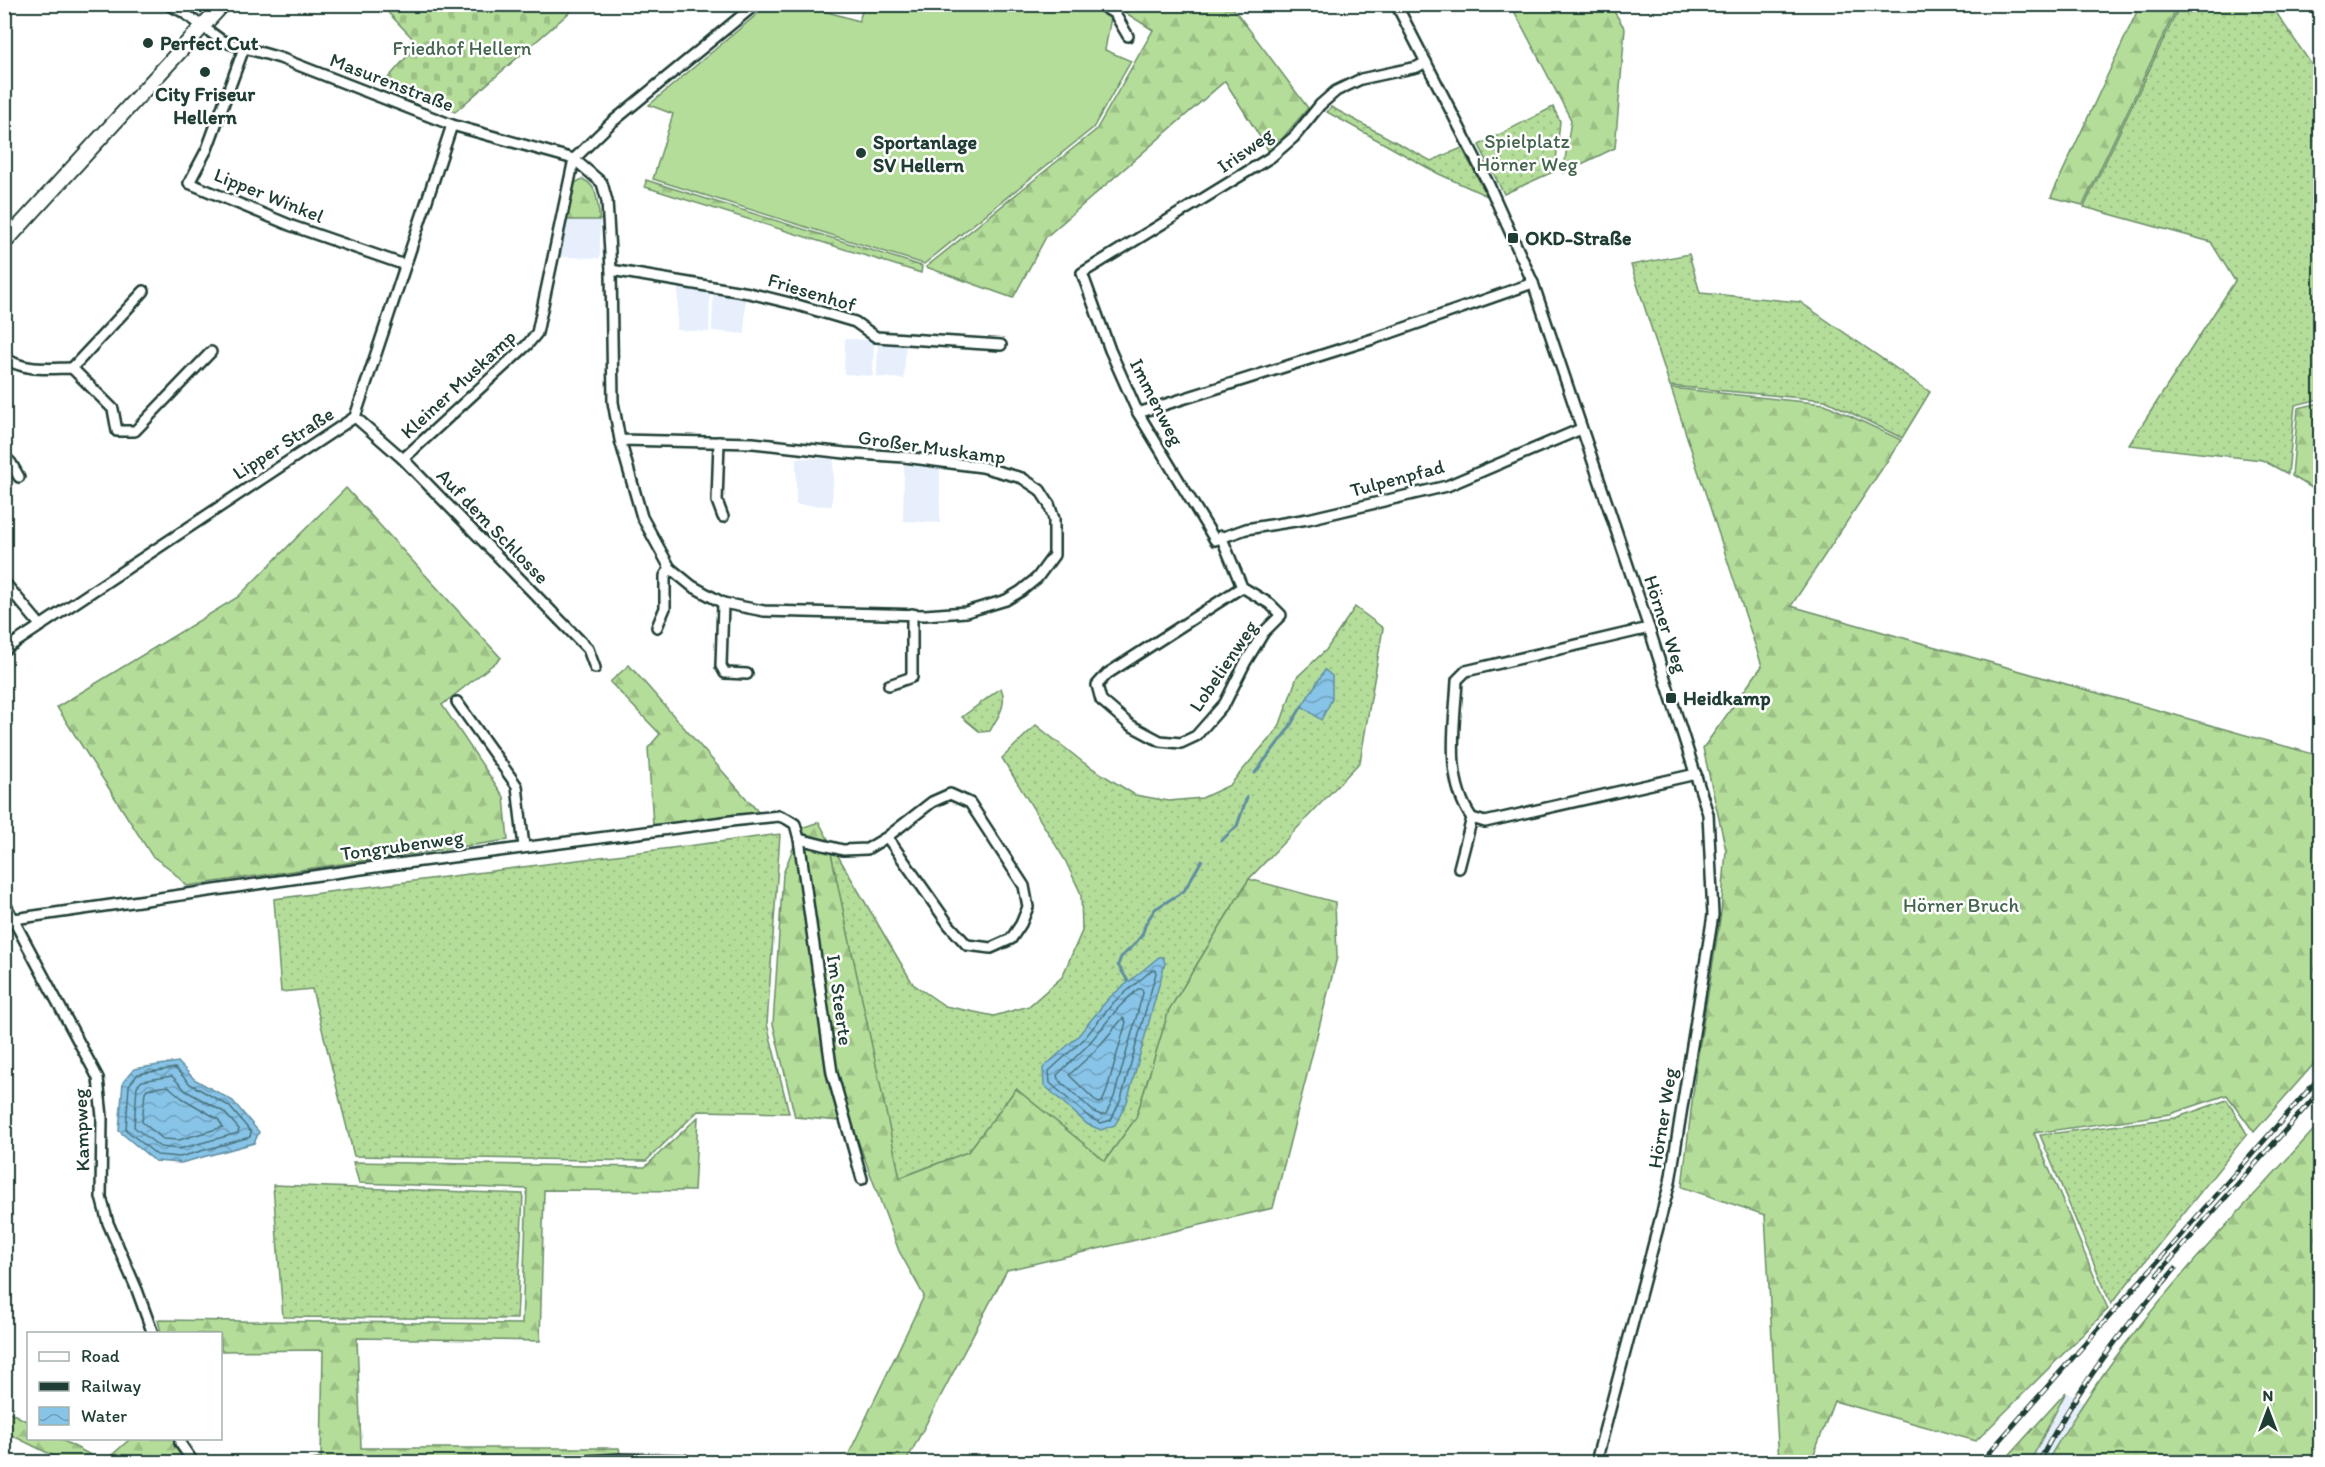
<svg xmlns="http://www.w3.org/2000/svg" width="2325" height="1467" viewBox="0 0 2325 1467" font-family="Itim,sans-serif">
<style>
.built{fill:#e7effd}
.grass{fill:url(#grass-dots);stroke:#6a8d67;stroke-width:1.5}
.forest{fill:url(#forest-firs);stroke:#6a8d67;stroke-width:1.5}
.cemetery{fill:url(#cemetery-stones);stroke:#6a8d67;stroke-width:1.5}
.garden{fill:#b5dd9a;stroke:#6a8d67;stroke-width:1.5}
.water{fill:url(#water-waves);stroke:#5e8ea0;stroke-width:1.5}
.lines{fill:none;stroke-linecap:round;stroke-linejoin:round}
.shore{stroke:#49737c;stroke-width:1.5}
.stream{stroke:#5e8ea0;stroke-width:3}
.street-casing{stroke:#1f3d34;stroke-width:14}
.secondary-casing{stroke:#1f3d34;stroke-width:18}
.highway-casing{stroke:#1f3d34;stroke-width:21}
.street{stroke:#fff;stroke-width:9}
.secondary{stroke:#fff;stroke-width:14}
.highway{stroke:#fddcac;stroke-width:16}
.rail-casing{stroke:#1f3d34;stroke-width:5}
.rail{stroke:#fff;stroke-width:3;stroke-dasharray:9;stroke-linecap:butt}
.poi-dot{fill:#1f3d34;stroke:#fff;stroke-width:2}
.labels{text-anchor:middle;stroke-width:5;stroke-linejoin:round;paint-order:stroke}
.poi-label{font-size:20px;font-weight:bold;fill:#1f3d34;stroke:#fff;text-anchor:start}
.park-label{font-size:20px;fill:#44654e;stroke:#fff}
.street-label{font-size:20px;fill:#1f3d34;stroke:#fff}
</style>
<defs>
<pattern id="grass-dots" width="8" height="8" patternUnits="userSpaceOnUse" patternTransform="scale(1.5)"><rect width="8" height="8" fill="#b5dd9a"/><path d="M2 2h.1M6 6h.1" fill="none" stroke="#9bbf85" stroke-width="1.8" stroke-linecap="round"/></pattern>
<pattern id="forest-firs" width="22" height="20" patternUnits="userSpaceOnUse" patternTransform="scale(1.5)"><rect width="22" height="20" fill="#b5dd9a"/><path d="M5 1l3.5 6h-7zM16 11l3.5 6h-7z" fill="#9bbf85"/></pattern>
<pattern id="cemetery-stones" width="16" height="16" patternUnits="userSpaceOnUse" patternTransform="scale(1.5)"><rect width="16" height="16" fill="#b5dd9a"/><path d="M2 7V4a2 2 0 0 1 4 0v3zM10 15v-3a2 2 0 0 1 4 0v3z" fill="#9bbf85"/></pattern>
<pattern id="water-waves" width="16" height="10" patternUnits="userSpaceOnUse" patternTransform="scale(1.5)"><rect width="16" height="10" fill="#88c4e8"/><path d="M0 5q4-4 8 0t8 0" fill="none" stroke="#6fa0bd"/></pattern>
</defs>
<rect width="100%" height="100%" fill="#fff"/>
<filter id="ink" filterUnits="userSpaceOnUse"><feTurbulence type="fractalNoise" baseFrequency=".0167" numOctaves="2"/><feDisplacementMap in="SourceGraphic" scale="12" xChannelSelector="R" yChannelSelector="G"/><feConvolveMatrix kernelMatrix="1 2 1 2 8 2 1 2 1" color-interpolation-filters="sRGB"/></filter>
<g filter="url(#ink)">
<g class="built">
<path d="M 566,220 L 600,220 L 600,258 L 560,257 Z"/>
<path d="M 678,288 L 710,293 L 709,332 L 677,330 Z"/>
<path d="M 713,294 L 745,299 L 745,334 L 712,331 Z"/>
<path d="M 845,339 L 874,340 L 873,376 L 844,374 Z"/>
<path d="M 878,340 L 906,341 L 904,379 L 877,377 Z"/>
<path d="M 796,458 L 834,459 L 832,506 L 796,505 Z"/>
<path d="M 904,465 L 940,468 L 940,523 L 903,521 Z"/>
<path d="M 2066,1392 L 2084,1403 L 2058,1441 L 2047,1462 L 2030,1462 Z"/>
</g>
<g class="grass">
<path d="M 2180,5 L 2271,5 L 2320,77 L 2320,399 L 2295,405 L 2288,474 L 2262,460 L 2129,445 L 2235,281 L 2211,242 L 2084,207 Z"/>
<path d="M 1331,107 L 1431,161 L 1462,148 L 1487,196 L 1439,174 L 1327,112 Z"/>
<path d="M 1553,107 L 1560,121 L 1555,171 L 1504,194 L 1479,145 Z"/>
<path d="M 1689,254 L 1700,293 L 1800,302 L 1930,392 L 1902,438 L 1825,400 L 1670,386 L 1631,265 Z"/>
<path d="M 1355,607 L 1383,628 L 1360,762 L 1249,879 L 1169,1010 L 1136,1118 L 1105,1161 L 1016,1089 L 968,1152 L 899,1178 L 828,839 L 913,984 L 945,1006 L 994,1016 L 1029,1006 L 1062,977 L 1082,931 L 1081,894 L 1065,860 L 1002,758 L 1036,725 L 1084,763 L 1135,795 L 1169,801 L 1202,798 L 1230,785 L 1279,727 L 1297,677 L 1326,650 Z"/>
<path d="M 1001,688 C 1008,705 998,716 990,731 L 980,732 L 962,717 Z"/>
<path d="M 780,834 L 767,1024 L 789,1113 L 698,1111 L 646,1161 L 354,1156 L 312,989 L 281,992 L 274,899 Z"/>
<path d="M 2227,1100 L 2247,1134 L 2111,1304 L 2040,1135 L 2175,1118 Z"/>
<path d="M 273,1185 L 523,1194 L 517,1319 L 283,1317 Z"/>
</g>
<g class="forest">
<path d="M 1113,5 L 1237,5 L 1233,8 L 1308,108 L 1270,153 L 1225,81 L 1046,237 L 1013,298 L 926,267 L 1096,130 L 1153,30 Z"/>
<path d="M 1511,5 L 1610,5 L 1625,29 L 1615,148 L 1563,173 L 1571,120 Z"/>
<path d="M 2140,5 L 2178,5 L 2083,205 L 2051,197 Z"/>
<path d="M 582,179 C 599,185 597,205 600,220 L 566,220 L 575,183 Z"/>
<path d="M 646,180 L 922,266 L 921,273 L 645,187 Z"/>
<path d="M 1671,388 L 1825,404 L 1901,440 L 1791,606 L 2320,756 L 2320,1057 L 2254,1132 L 2227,1095 L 2170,1114 L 2034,1133 L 2108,1309 L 1976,1441 L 1834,1401 L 1811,1462 L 1779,1462 L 1765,1215 L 1682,1187 L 1696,1068 L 1721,913 L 1726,850 L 1703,748 L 1762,666 Z"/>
<path d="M 2320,403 L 2320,493 L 2292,476 L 2298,408 Z"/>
<path d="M 346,488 L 501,658 L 442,705 L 504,797 L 508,840 L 187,886 L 169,868 L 152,856 L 57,707 L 238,597 Z"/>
<path d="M 629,665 L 760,814 L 653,825 L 648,748 L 660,734 L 610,682 Z"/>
<path d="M 819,822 L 828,839 L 900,1178 L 968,1152 L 1016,1089 L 1105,1161 L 1136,1118 L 1169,1010 L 1249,879 L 1335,902 L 1337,957 L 1273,1208 L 1007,1270 L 906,1462 L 845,1462 L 924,1296 L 899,1251 L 851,1122 L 795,1117 L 773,1024 L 783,874 L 801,828 Z"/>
<path d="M 698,1117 L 694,1191 L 544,1190 L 540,1341 L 357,1338 L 361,1448 L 619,1448 L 622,1462 L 304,1462 L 321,1458 L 323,1350 L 221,1351 L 220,1334 L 161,1333 L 158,1320 L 522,1324 L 527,1189 L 359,1183 L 353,1162 L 645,1167 Z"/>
<path d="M 2320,1123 L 2320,1462 L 2047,1462 C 2058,1441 2072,1421 2085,1401 C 2152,1299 2239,1213 2320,1123 Z"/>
<path d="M 2066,1392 L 2030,1462 L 2003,1462 Z"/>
<path d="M 4,1409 L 28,1422 L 28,1438 L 60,1439 L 104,1462 L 130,1439 L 188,1439 L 179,1462 L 66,1462 L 5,1432 Z"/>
</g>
<path class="cemetery" d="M 381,5 L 578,5 L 455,112 L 382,85 L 418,44 Z"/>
<path class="garden" d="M 768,5 L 803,5 L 859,21 L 864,5 L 1092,5 L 1111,17 L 1105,50 L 1131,61 L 1093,128 L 924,264 L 653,179 L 673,114 L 649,105 Z"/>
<g class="water">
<path d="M 1325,670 L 1332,676 L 1332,699 L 1321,720 L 1302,706 Z"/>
<path d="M 1159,957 L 1163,957 L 1165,963 L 1127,1102 L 1115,1125 L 1101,1130 L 1087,1124 L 1044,1085 L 1043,1068 L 1078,1036 L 1109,998 Z"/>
<path d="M 178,1062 L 194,1079 L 233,1101 L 259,1132 L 254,1143 L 181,1163 L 155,1161 L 119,1131 L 123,1082 L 134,1069 Z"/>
</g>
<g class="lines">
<g class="shore">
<path d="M 1152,970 L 1155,970 L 1156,973 L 1121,1099 L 1111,1120 L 1101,1123 L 1090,1118 L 1050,1083 L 1049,1071 L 1083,1040 L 1114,1002 Z"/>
<path d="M 1138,989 L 1142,989 L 1143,993 L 1114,1097 L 1106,1114 L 1101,1115 L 1094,1112 L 1058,1079 L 1057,1075 L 1087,1046 L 1119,1007 Z"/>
<path d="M 1123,1018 L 1126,1022 L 1106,1093 L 1102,1102 L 1098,1103 L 1069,1075 L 1094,1052 Z"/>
<path d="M 175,1068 L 190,1084 L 229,1106 L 251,1132 L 250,1137 L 180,1157 L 157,1155 L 126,1130 L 129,1085 L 138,1074 Z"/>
<path d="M 172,1076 L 186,1091 L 224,1112 L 239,1129 L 238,1133 L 179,1149 L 160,1147 L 134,1127 L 137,1086 L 142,1081 Z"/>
<path d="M 168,1086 L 182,1098 L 218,1119 L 223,1127 L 179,1140 L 163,1139 L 142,1122 L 145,1092 L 147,1089 Z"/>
</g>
<g class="stream">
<path d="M 1255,773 L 1287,731 L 1302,706"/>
<path d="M 1221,841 L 1237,826 L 1247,797"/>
<path d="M 1128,981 L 1118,965 L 1121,957 L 1133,946 L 1142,935 L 1146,923 L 1155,909 L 1184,891 L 1202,860"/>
</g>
<g class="street-casing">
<g id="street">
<path d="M 167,4 L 183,12 L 221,40 L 231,44 L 280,58 L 452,125 L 574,159 L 602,183 L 607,201 L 611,270 L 613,402 L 620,440 L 642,517 L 670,568 L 692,586 L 723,603 L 764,611 L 925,615 L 966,612 L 1006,600 L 1021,591 L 1037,578 L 1054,555 L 1054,519 L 1049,504 L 1040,490 L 1022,478 L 982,467 L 904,457 L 845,453 L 753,443 L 620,440"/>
<path d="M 1099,4 L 1115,14 L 1128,36"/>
<path d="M 1396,4 L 1489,185 L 1533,283 L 1649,628 L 1708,814 L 1713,915 L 1670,1182 L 1596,1462"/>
<path d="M 244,48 L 207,149 L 189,183 L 292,226 L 405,265"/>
<path d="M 1426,62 L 1417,67 L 1361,79 L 1336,91 L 1320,105 L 1294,137 L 1271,157 L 1082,273 L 1110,350 L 1138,413 L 1215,540 L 1246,529 L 1308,519 L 1447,486 L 1581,429"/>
<path d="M 574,159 L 611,123 L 756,4"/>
<path d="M 611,270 L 749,293 L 794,304 L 855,322 L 876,337 L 1001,345"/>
<path d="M 4,357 C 23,372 49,368 72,368 L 113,409 L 117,431 L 135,431 L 211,352"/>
<path d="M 72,368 L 144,291"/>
<path d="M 1138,413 L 1376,338 L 1533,283"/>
<path d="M 355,417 L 403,459 L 588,649 L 595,668"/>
<path d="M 719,442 L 717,501 L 723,517"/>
<path d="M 4,456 L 11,463 L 19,477"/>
<path d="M 403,459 L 527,345 L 537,333 L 574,159"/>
<path d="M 1221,536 L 1242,587 L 1270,604 L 1281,615 L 1264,632 L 1245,663 L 1225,703 L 1196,736 L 1181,743 L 1160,741 L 1130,725 L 1101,700 L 1097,685 L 1107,674 L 1242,587"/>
<path d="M 4,582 L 41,626"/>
<path d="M 723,603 L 721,666 L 725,673 L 747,674"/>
<path d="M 657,627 L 665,608 L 665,576 L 670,568"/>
<path d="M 4,650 L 355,417 L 452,125"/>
<path d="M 889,685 L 912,677 L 912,614"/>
<path d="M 457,702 L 517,786 L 524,847"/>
<path d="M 1472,818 L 1485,822 L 1696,774"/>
<path d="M 799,839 L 843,850 L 867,849 L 887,837 L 949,925 L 967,945 L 991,948 L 1011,939 L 1021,924 L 1028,907 L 1024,886 L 970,803 L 950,794 L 932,802 L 887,837"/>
<path d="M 1459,868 L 1472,818 C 1444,779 1455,724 1457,680 L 1466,671 L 1649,628"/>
<path d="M 4,902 L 98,1078 L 102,1117 L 101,1197 L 108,1223 L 137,1290 L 153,1334"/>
<path d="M 14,919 L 382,866 L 731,821 L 779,816 L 787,819 L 795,824 L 799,839 L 832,1073 L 862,1179"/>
<path d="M 180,1438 L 180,1443 L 193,1462"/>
<path d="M 569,1462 L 619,1459 L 684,1460"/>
</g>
</g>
<g class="secondary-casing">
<path id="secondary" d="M 4,243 L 223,4"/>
</g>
<g class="highway-casing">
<path id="highway" d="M 2319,4 L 2320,7"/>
</g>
<use href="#street" class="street"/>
<use href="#secondary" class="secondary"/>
<use href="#highway" class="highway"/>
<g class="rail-casing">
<g id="rail">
<path d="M 2157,1275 L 2320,1091"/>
<path d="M 1981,1462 L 2320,1077"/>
<path d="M 2039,1462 C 2075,1391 2122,1329 2175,1269"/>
</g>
</g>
<use href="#rail" class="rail"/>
</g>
</g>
<g class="poi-dot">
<circle cx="148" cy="43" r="6"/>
<circle cx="205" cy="72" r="6"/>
<circle cx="861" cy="153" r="6"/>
<rect x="1507" y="232" width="12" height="12" rx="3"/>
<rect x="1665" y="692" width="12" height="12" rx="3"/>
</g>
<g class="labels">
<g class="poi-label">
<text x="160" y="50">Perfect Cut</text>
<text x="205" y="101" text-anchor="middle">City Friseur<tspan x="205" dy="23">Hellern</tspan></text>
<text x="873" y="149">Sportanlage<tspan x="873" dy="23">SV Hellern</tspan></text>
<text x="1525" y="245">OKD-Straße</text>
<text x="1683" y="705">Heidkamp</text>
</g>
<g class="park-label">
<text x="462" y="55">Friedhof Hellern</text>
<text x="1527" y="148">Spielplatz<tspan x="1527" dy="23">Hörner Weg</tspan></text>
<text x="1961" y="912">Hörner Bruch</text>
</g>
<g class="street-label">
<text transform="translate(392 82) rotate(21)" y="7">Masurenstraße</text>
<text transform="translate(1245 150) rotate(-35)" y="7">Irisweg</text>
<text transform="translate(269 195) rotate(22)" y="7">Lipper Winkel</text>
<text transform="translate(812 292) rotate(17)" y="7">Friesenhof</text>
<text transform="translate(458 384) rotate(-43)" y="7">Kleiner Muskamp</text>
<text transform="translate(1157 402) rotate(63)" y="7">Immenweg</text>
<text transform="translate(283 443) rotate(-33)" y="7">Lipper Straße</text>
<text transform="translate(932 447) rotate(8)" y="7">Großer Muskamp</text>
<text transform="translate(1397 478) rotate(-15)" y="7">Tulpenpfad</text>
<text transform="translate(493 526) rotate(46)" y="7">Auf dem Schlosse</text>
<text transform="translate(1666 624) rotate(72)" y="7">Hörner Weg</text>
<text transform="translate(1223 666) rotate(-56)" y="7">Lobelienweg</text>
<text transform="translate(402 845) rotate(-8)" y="7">Tongrubenweg</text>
<text transform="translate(840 1000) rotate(82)" y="7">Im Steerte</text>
<text transform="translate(1662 1118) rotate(-81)" y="7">Hörner Weg</text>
<text transform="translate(81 1130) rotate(-92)" y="7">Kampweg</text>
</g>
</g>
<rect width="2325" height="1467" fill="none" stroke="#fff" stroke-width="24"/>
<rect x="12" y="12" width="2301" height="1443" fill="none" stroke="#1f3d34" stroke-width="2" filter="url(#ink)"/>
<rect x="27" y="1332" width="195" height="108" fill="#ffffff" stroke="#a5b1ae" stroke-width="1.5"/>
<rect x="39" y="1352" width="30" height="9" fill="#ffffff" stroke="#a5b1ae" stroke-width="1.5"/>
<text x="81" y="1362" font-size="18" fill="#1f3d34">Road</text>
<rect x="39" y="1382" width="30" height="9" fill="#1f3d34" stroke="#a5b1ae" stroke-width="1.5"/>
<text x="81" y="1392" font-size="18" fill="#1f3d34">Railway</text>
<rect x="39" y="1407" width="30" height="18" fill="url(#water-waves)" stroke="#a5b1ae" stroke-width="1.5"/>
<text x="81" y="1422" font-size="18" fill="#1f3d34">Water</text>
<g transform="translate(2268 1410)" stroke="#ffffff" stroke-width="4.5" paint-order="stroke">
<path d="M0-4.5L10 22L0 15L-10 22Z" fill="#1f3d34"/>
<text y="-9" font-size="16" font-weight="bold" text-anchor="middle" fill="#1f3d34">N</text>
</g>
</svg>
